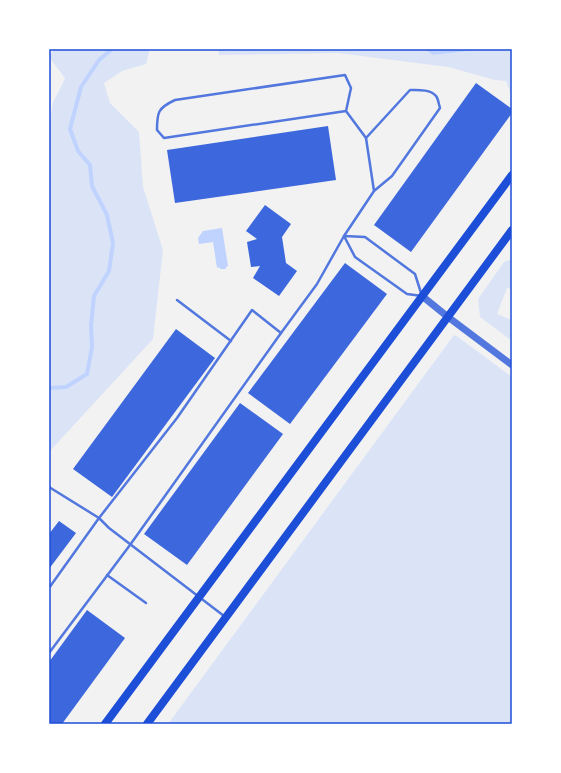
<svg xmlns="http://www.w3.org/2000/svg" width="561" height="773" viewBox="0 0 561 773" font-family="'Archivo Narrow',sans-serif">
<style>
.green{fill:#dbe4f7}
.water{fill:#bfd3fe}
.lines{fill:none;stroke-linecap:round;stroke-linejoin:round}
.stream{stroke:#bfd3fe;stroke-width:4}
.building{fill:#3d67dc}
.service{stroke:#5277de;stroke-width:2.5}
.tertiary{stroke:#5277de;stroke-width:7}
.secondary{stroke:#1d4ed8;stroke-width:8}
.neatline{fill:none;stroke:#1d4ed8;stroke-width:1.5}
</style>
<rect width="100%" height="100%" fill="#f2f2f2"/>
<g class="green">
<path d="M 54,49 L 150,49 L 146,64 L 122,71 L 104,83 L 110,103 L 139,132 L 143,187 L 163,250 L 153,339 L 49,452 L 49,126 L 53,102 L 61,87 L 65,78 L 49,57 Z"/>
<path d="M 218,49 L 424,49 L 433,55 L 487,49 L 512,49 L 512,97 L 506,81 L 495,80 L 448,67 L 338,53 L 219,55 Z"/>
<path d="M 512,259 L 512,289 L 507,288 L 497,314 L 512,320 L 512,341 L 480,317 L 478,299 L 504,262 Z"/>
<path d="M 454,335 L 458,337 L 512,377 L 512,724 L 168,724 Z"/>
</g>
<g class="water">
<path d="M 424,49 L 487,49 L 433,55 Z"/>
<path d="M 222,228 L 228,266 L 226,267 L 226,269 L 220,269 L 219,267 L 217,268 L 213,242 L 199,244 L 198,238 L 203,231 Z"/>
</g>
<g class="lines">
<path class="stream" d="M 49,388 L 66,387 L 87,374 L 92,347 L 91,325 L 94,296 L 109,271 L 113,243 L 107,215 L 92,186 L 90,165 L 78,151 L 70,129 L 81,87 L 99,60 L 112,49"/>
</g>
<g class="building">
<path d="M 476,83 L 512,109 L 512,113 L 411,252 L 374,225 Z"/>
<path d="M 328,126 L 336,180 L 175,203 L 167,150 Z"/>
<path d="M 265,205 L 291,224 L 282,237 L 286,263 L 297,271 L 279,296 L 253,278 L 260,266 L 251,267 L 247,242 L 257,239 L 246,231 Z"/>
<path d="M 345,263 L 387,294 L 290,424 L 248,393 Z"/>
<path d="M 176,329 L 215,358 L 112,497 L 73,469 Z"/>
<path d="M 240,403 L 283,434 L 187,565 L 144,534 Z"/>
<path d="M 59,521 L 76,533 L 49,569 L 49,534 Z"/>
<path d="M 87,610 L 125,638 L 62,724 L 49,724 L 49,662 Z"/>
</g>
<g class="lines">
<g class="service">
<path d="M 346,111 L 351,88 L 345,75 L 175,100 C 158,108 157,112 157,130 L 164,138 L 346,111 L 366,138"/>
<path d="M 344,236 L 365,237 L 415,274 L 422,296 L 407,294 L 355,257 Z"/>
<path d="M 177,300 L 231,341"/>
<path d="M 49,487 L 99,518 L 49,588"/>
<path d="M 107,575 L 146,603"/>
<path d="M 224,616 L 109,528 L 99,518 L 177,418 L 252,310 L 281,333 L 317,284 L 344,236 L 374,191 L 366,138 L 410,90 C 418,90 430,89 436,96 C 438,98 439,105 440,108 L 392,176 L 374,191"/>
<path d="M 49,653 L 130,545 L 281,333"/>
</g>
<path class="tertiary" d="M 422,296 L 448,317 L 512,365"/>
<g class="secondary">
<path d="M 105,724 L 512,175"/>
<path d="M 147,724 L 512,230"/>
</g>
</g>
<rect width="561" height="773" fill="none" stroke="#ffffff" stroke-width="100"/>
<rect x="50" y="50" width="461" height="673" class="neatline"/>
</svg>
